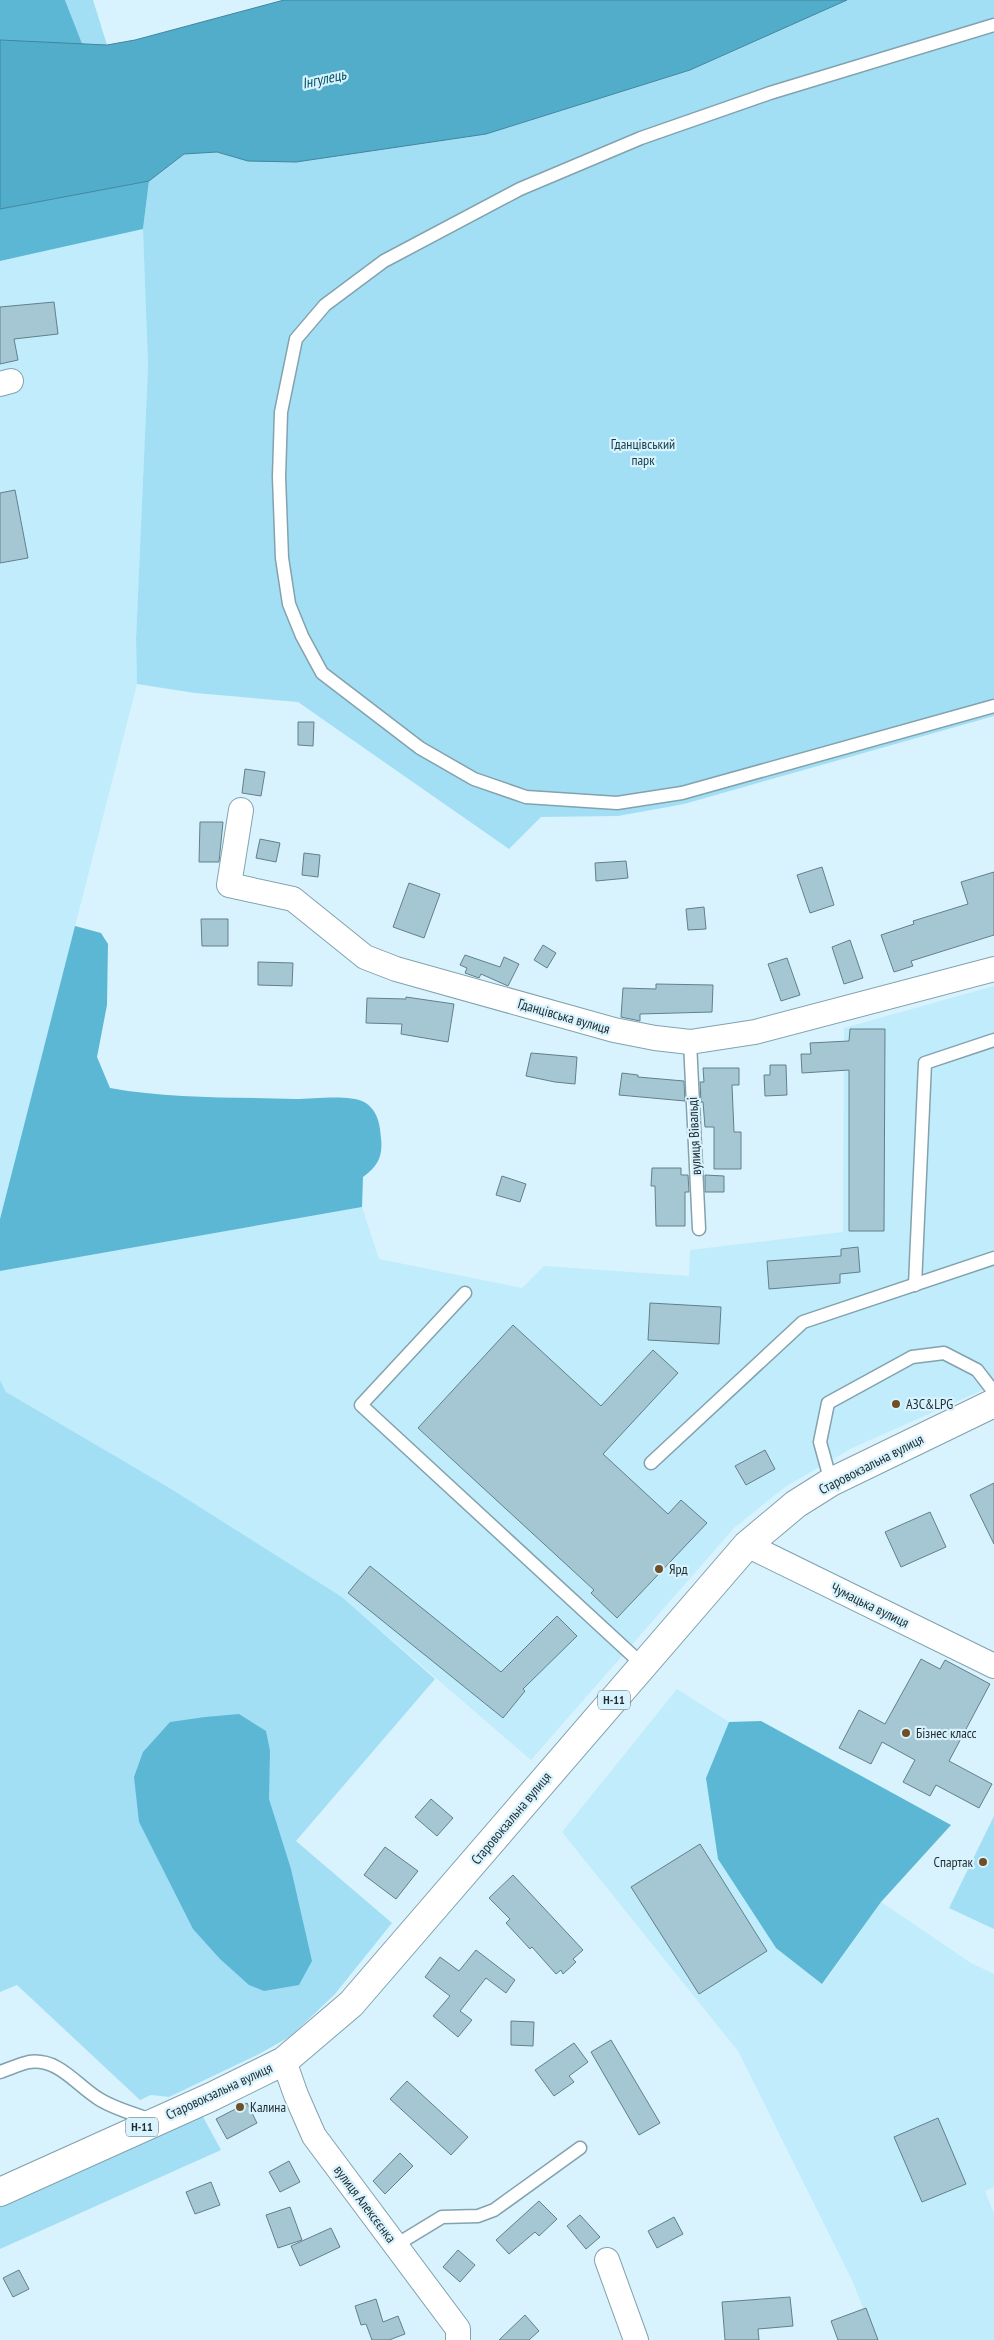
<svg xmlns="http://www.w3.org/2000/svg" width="994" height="2340" viewBox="0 0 994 2340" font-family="'PT Sans Narrow',sans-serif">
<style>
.built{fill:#c1ecfc}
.green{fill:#a2dff4}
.forest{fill:#5cb7d5}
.water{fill:#51adca;stroke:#42869c}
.building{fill:#a5c7d3;stroke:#61808b}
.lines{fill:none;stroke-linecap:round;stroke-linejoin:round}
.lane-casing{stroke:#82a2ae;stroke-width:15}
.street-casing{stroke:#82a2ae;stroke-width:26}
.primary-casing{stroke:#82a2ae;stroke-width:30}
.lane{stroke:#fff;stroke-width:12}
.street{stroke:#fff;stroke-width:24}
.primary{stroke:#fff;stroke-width:28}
.poi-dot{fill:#6f4f25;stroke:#d8f3fd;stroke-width:2}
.labels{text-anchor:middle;stroke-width:4.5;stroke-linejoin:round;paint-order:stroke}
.shield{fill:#d8f3fd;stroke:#56676e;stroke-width:1}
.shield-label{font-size:12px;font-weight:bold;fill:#1e2b30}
.park-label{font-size:14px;fill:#133d4a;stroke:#d8f3fd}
.street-label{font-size:14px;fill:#1e2b30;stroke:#d8f3fd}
.poi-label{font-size:14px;fill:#1e2b30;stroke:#d8f3fd;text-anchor:start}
.water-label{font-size:15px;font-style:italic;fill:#005266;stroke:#d8f3fd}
</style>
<rect width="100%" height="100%" fill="#d8f3fd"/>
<g class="built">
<path d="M 143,229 L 148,366 L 136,639 L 137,684 L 0,1219 L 0,261 Z"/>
<path d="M 994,986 L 994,1385 L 852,1448 L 785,1487 L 734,1528 L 531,1760 L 342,1597 L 6,1392 L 0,1380 L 0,1271 L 362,1207 L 379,1259 L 522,1288 L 544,1266 L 689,1276 L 690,1250 L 843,1232 L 844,1028 Z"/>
<path d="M 677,1689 L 729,1722 L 706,1778 L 823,1984 L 881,1902 L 971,1963 L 994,1974 L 994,2187 L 985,2191 L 994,2213 L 994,2340 L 876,2340 L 852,2280 L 738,2051 L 562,1832 Z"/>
</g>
<g class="green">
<path d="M 65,0 L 93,0 L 107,45 L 83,46 Z"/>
<path d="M 847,0 L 994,0 L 994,716 L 684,804 L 618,816 L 541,817 L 509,849 L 298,702 L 195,693 L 137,684 L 136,639 L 148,366 L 143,229 L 149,181 L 184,154 L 217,152 L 248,161 L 486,134 L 690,70 Z"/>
<path d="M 0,1380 L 6,1392 L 171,1489 L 342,1597 L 435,1679 L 296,1841 L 392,1923 L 335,1994 L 291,2036 L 259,2054 L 169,2097 L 151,2095 L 140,2100 L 17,1985 L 0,1992 Z"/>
<path d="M 994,1816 L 994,1929 L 949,1908 Z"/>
<path d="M 202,2115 L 221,2150 L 0,2249 L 0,2207 Z"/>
</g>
<g class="forest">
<path d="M 0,0 L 65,0 L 83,46 L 0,40 Z"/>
<path d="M 149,181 L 143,229 L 0,261 L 0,209 Z"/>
<path d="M 75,926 L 101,933 L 108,944 L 107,1005 L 97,1057 L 110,1088 C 170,1099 234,1097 296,1099 C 313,1099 349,1094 364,1102 C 378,1110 380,1125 381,1138 C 383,1157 378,1166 363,1177 L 362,1207 L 0,1271 L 0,1219 Z"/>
<path d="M 239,1714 L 266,1731 L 270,1751 L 269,1799 L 291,1869 L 312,1961 L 299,1985 L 264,1991 L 249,1985 L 220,1959 L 193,1929 L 139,1822 L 134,1777 L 143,1752 L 170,1722 L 205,1717 Z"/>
<path d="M 761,1721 L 951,1825 L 881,1902 L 822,1984 L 776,1948 L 718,1859 L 706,1778 L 729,1722 Z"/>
</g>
<path class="water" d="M 284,0 L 847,0 L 690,70 L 486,134 L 296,162 L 248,161 L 217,152 L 184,154 L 149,181 L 0,209 L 0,40 L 107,45 L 135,40 Z"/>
<g class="building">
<path d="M 54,302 L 58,334 L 14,339 L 18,360 L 0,364 L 0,307 Z"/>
<path d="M 15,490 L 28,558 L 0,563 L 0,493 Z"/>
<path d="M 298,722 L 314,722 L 313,746 L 298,745 Z"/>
<path d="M 245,769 L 265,772 L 261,796 L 242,793 Z"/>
<path d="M 200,822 L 223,822 L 219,862 L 199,862 Z"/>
<path d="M 260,839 L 280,843 L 276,862 L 256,858 Z"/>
<path d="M 304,853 L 320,855 L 318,877 L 302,875 Z"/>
<path d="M 626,861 L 628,878 L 596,881 L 595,863 Z"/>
<path d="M 822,867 L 834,905 L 810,913 L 797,875 Z"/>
<path d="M 994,872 L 994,935 L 911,961 L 913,966 L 894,972 L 881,935 L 914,924 L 913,921 L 968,904 L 961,882 Z"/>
<path d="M 409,883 L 440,894 L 424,938 L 393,927 Z"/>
<path d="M 704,907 L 706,929 L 688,930 L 686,909 Z"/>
<path d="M 201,919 L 228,919 L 228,946 L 202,946 Z"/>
<path d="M 850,940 L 863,978 L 844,984 L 832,947 Z"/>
<path d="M 543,945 L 556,953 L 547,968 L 534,960 Z"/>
<path d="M 465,955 L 500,967 L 504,957 L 519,964 L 508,986 L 481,974 L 479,978 L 465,973 L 467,968 L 460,965 Z"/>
<path d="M 787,958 L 800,995 L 781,1001 L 768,964 Z"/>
<path d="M 258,962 L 293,963 L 292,986 L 258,985 Z"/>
<path d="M 656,984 L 713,985 L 712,1012 L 640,1014 L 640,1021 L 621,1017 L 623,988 L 656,989 Z"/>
<path d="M 406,997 L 454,1004 L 448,1042 L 401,1034 L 402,1024 L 366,1023 L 367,998 L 406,999 Z"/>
<path d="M 850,1029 L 885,1029 L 884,1231 L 849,1231 L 849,1070 L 802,1073 L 801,1054 L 811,1054 L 810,1043 L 849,1041 Z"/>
<path d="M 531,1053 L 577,1057 L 575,1084 L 555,1082 L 526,1076 Z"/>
<path d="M 770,1065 L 786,1065 L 787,1095 L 765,1096 L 764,1075 L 770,1075 Z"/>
<path d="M 703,1068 L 739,1068 L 739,1085 L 732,1085 L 734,1132 L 741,1132 L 741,1169 L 714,1169 L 714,1127 L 705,1127 L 703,1102 L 701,1102 L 700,1082 L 704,1082 Z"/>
<path d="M 622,1073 L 638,1075 L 638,1077 L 684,1081 L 685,1101 L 619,1095 Z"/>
<path d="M 652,1168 L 681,1168 L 681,1175 L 688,1175 L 689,1192 L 685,1192 L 685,1226 L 656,1226 L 655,1186 L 651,1186 Z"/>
<path d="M 705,1175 L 724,1176 L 724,1192 L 705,1192 Z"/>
<path d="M 502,1176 L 526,1184 L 520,1202 L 496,1195 Z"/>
<path d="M 858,1247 L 860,1272 L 840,1274 L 840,1283 L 769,1289 L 767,1261 L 841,1256 L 841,1249 Z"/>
<path d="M 650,1303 L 721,1307 L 719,1344 L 648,1340 Z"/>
<path d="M 513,1325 L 601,1406 L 653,1350 L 678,1373 L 603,1454 L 668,1514 L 681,1500 L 707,1523 L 617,1618 L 591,1593 L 594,1590 L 418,1428 Z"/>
<path d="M 765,1450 L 775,1469 L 746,1485 L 735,1466 Z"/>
<path d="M 994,1483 L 994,1544 L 970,1495 Z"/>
<path d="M 930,1512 L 946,1547 L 901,1567 L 885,1532 Z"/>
<path d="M 370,1566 L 501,1672 L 557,1616 L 577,1636 L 523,1689 L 525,1691 L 503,1718 L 348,1593 Z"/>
<path d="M 921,1659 L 940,1669 L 945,1660 L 990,1684 L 949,1761 L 992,1784 L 979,1808 L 936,1785 L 930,1796 L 903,1782 L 915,1760 L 882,1742 L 871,1764 L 839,1748 L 859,1710 L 885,1724 Z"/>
<path d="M 431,1799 L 453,1818 L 437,1836 L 415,1817 Z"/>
<path d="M 700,1844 L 767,1951 L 699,1994 L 631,1887 Z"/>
<path d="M 385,1847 L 418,1871 L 396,1899 L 364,1875 Z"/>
<path d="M 513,1875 L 583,1950 L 573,1959 L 576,1962 L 563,1974 L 561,1970 L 556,1974 L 532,1947 L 530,1949 L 506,1923 L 510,1919 L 489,1898 Z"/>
<path d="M 476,1950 L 515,1980 L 506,1993 L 486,1978 L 460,2011 L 472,2020 L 458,2037 L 433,2016 L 450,1996 L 425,1977 L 440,1957 L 459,1971 Z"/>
<path d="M 511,2021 L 534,2022 L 533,2046 L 511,2045 Z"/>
<path d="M 611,2040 L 660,2123 L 639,2135 L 591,2052 Z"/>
<path d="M 574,2043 L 588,2062 L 569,2076 L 574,2082 L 554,2096 L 535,2070 Z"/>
<path d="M 407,2081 L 468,2137 L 451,2155 L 390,2099 Z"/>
<path d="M 247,2103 L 257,2123 L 227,2139 L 216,2119 Z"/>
<path d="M 938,2118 L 966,2184 L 922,2202 L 894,2137 Z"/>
<path d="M 400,2153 L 413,2166 L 385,2194 L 373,2181 Z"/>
<path d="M 289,2161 L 300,2182 L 280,2192 L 269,2172 Z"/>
<path d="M 211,2182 L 220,2205 L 195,2214 L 186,2192 Z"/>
<path d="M 539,2201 L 557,2219 L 539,2236 L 535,2232 L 509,2254 L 496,2240 Z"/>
<path d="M 290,2207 L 302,2240 L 278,2248 L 266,2215 Z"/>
<path d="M 580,2215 L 600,2237 L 586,2249 L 567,2226 Z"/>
<path d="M 674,2217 L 683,2234 L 657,2248 L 648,2231 Z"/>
<path d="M 331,2228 L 340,2247 L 300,2266 L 291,2246 Z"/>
<path d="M 458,2250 L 475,2265 L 460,2282 L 443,2267 Z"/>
<path d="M 19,2270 L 29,2289 L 13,2297 L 3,2278 Z"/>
<path d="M 790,2297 L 793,2326 L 758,2329 L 759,2340 L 725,2340 L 722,2302 Z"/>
<path d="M 376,2299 L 383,2322 L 398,2316 L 405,2334 L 389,2340 L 372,2340 L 366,2324 L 361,2325 L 355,2306 Z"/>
<path d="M 866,2308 L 878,2340 L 838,2340 L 831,2321 Z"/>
<path d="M 525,2315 L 539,2331 L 529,2340 L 499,2340 Z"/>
</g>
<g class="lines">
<g class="lane-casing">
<g id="lane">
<path d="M 994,25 L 770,93 L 641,138 L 520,189 L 384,261 L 325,305 L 296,339 L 281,412 L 279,477 L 282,558 L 289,604 L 302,636 L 322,673 L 420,748 L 474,779 L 526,797 L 617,803 L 682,793 L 994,706"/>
<path d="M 690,1042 L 699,1229"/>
<path d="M 915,1285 L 925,1063 L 994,1040"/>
<path d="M 465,1293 L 361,1405 L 644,1666"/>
<path d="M 651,1463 L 803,1322 L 994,1258"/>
<path d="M 831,1482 L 820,1442 L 828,1403 L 912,1357 L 944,1353 L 977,1370 L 994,1392"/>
<path d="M 0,2072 C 9,2069 20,2064 29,2062 C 59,2058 76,2085 99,2099 C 115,2109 134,2114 152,2120"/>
<path d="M 396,2245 L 442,2217 L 478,2216 L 494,2210 L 580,2148"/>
</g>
</g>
<g class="street-casing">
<g id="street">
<path d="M 0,384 L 11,381"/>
<path d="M 241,810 L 229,885 L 293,899 L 365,957 L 396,969 L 614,1030 L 655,1038 L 690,1042 L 755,1032 L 994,969"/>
<path d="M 747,1545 L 994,1666"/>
<path d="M 284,2061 L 296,2095 L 314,2136 L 458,2329 L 458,2340"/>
<path d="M 607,2260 L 636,2340"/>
</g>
</g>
<g class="primary-casing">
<path id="primary" d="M 0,2192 L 211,2097 L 284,2061 L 351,2004 L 747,1545 L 796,1504 L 831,1482 L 994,1403"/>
</g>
<use href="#lane" class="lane"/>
<use href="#street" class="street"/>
<use href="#primary" class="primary"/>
</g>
<g class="poi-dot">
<circle cx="896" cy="1404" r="5"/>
<circle cx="659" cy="1569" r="5"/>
<circle cx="906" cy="1733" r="5"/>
<circle cx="983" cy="1862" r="5"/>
<circle cx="240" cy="2107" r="5"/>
</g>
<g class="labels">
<g class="shield">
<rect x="598" y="1690.5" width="32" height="19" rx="4"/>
<rect x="126" y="2117.5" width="32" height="19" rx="4"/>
</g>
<g class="shield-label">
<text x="614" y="1704">Н-11</text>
<text x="142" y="2131">Н-11</text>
</g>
<g class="park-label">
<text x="643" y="449">Гданцівський<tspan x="643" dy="16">парк</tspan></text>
</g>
<g class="street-label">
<text transform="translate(564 1016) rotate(16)" y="5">Гданцівська вулиця</text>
<text transform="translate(694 1136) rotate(-93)" y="5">вулиця Вівальді</text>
<text transform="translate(871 1464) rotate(-27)" y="5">Старовокзальна вулиця</text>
<text transform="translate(870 1605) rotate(26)" y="5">Чумацька вулиця</text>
<text transform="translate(511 1818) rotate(-50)" y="5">Старовокзальна вулиця</text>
<text transform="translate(219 2091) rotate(-25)" y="5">Старовокзальна вулиця</text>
<text transform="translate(365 2204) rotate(53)" y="5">вулиця Алексєєнка</text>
</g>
<g class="poi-label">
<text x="906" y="1409">АЗС&amp;LPG</text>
<text x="669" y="1574">Ярд</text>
<text x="916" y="1738">Бізнес класс</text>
<text x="973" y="1867" text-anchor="end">Спартак</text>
<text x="250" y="2112">Калина</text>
</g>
<g class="water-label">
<text transform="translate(324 79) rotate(-13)" y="5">Інгулець</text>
</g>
</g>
</svg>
